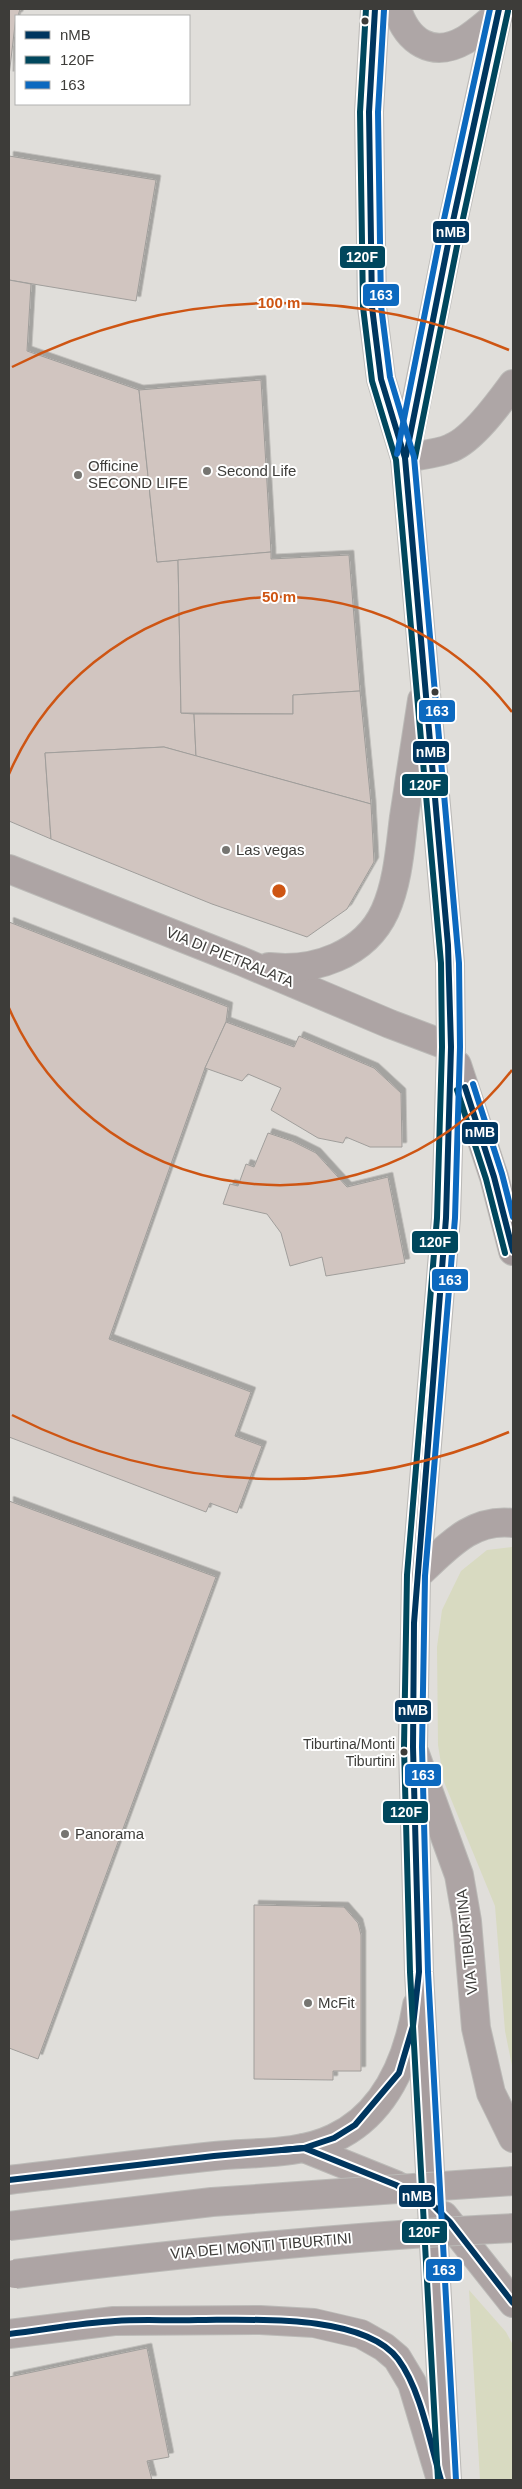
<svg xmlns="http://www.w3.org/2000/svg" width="522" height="2489" viewBox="0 0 522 2489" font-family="Helvetica,sans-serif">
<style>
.green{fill:#d8dac1}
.building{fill:#d1c5c0;stroke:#a09e9b;filter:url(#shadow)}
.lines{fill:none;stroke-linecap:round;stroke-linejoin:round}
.street-casing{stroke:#bbbab7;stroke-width:30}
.secondary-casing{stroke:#bbbab7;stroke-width:30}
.primary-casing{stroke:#bbbab7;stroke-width:30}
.street{stroke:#aea6a6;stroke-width:28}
.secondary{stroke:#ada4a4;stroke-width:28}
.primary{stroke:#a79d9e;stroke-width:28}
.secondary-bridge-casing{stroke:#bbbab7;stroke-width:30;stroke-linecap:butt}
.secondary-bridge{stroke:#ada4a4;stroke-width:28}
.bus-1-casing{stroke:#fff;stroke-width:10}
.bus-2-casing{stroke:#fff;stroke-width:10}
.bus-3-casing{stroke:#fff;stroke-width:10}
.bus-1{stroke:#00365f;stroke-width:6}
.bus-2{stroke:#00475d;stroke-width:6}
.bus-3{stroke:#0c69bf;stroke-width:6}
.ring{fill:none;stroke:#ce5513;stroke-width:2.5}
.bus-dot{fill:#3d3c39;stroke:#fff;stroke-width:2}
.poi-dot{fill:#767571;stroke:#fff;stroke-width:2}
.labels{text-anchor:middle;stroke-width:4;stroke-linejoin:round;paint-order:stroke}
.bus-label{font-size:14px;fill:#3d3c39;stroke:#fff;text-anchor:end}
.poi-label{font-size:15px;fill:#3d3c39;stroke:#fff;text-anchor:start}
.street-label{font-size:15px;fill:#3d3c39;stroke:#fff}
.centre{fill:#ce5513;stroke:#fff;stroke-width:2.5}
.ring-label{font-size:15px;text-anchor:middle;font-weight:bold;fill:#ce5513;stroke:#fff;stroke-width:4;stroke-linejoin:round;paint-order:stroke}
.line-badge{stroke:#fff;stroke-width:2}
.badge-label{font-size:14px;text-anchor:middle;font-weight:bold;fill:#fff}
</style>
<defs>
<filter id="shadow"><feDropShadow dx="4.5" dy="-4.5" stdDeviation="0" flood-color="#0004"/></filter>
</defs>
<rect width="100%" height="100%" fill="#e0deda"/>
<g class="green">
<path d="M 512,1547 L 513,1547 L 513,2071 L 505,2031 L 495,1906 L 444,1782 L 438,1745 L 437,1647 L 442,1610 L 461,1571 L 487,1550 Z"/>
<path d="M 469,2290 L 506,2332 L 513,2345 L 513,2480 L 480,2480 Z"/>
</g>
<g class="building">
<path d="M 9,9 L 20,9 L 18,16 L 16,16 L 9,76 Z"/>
<path d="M 9,156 L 156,180 L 136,301 L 9,280 Z"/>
<path d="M 9,280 L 31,284 L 27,351 L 139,390 L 157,562 L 178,560 L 181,713 L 194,714 L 196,756 L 164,747 L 45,753 L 51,839 L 9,821 Z"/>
<path d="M 261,380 L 271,552 L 157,562 L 139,390 Z"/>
<path d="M 271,552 L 271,559 L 349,555 L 360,691 L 293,695 L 293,714 L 181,713 L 178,560 Z"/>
<path d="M 360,691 L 371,804 L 196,756 L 194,714 L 293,714 L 293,695 Z"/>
<path d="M 164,747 L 371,804 L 374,862 L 347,909 L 307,937 L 212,904 L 51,839 L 45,753 Z"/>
<path d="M 9,922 L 228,1007 L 226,1022 L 205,1068 L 109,1339 L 251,1392 L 235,1436 L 262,1446 L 237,1513 L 210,1503 L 206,1512 L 9,1437 Z"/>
<path d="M 226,1022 L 294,1047 L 299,1036 L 374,1068 L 401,1093 L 402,1147 L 370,1147 L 346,1137 L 343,1143 L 318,1138 L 271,1110 L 281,1088 L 248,1074 L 242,1081 L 205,1068 Z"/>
<path d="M 268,1133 L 292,1141 L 316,1153 L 347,1187 L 388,1177 L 405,1263 L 326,1276 L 322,1257 L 290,1266 L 281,1233 L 267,1214 L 223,1204 L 230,1184 L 238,1186 L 246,1164 L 254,1167 Z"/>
<path d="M 9,1501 L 216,1577 L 38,2059 L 9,2048 Z"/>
<path d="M 254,1905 L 344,1907 L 358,1923 L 361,1935 L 361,2071 L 333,2071 L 333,2080 L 254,2079 Z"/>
<path d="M 147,2348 L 169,2457 L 147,2461 L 152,2480 L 9,2480 L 9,2377 Z"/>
</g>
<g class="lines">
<g class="street-casing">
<g id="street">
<path d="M 397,9 C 407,41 432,59 465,40 C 477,33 488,22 499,14"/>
<path d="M 405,458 C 420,455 438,454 451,448 C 473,439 499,403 513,384"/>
</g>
</g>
<g class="secondary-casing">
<g id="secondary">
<path d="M 9,869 L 241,961 L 390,1024 L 451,1047"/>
<path d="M 269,967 C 314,972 365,955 385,911 C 398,882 400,848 404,817 C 410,778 416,739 422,700"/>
<path d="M 416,1576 C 446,1549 470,1518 513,1523"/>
<path d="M 415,1754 L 459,1875 L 467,1921 L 476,2028 L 491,2093 L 513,2138"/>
<path d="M 304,2148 L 396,2185 L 411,2193"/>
<path d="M 9,2180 C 78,2172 146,2163 215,2156 C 254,2152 299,2155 334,2138 C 386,2114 408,2058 417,2005"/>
<path d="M 444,2216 L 513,2303"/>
<path d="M 9,2334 L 114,2321 L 260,2320 L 314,2323 L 361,2334 L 384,2347 L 397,2358 L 412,2383 L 441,2480"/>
</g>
</g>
<g class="primary-casing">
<g id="primary">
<path d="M 375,9 L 369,112 L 372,307 L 381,379 L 405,458 L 450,963 L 451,1047 L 446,1218 L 416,1576 L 413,1747 L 419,1972 L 447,2480"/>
<path d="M 405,458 L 448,244 L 499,9"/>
<path d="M 457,1065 L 494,1177 L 513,1251"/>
</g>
</g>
<use href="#street" class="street"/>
<use href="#secondary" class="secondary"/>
<use href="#primary" class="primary"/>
<g class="secondary-bridge-casing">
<g id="secondary-bridge">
<path d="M 9,2226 L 212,2202 L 513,2181"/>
<path d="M 15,2274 C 180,2253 346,2236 513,2228"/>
</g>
</g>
<use href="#secondary-bridge" class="secondary-bridge"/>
<g class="bus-1-casing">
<g id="bus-1">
<path d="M 406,456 L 448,244 L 499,9"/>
<path d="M 465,1087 L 494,1177 L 513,1251"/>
<path d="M 282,2150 L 304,2148 L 396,2185 L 433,2205 L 450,2222 L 513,2303"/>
<path d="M 9,2180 L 214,2156 L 304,2148 L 334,2138 L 355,2125 L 399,2073 L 413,2026 L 419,1972 L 413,1747 L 414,1623 L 446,1218 L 451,1047 L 448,945 L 405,458 L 381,379 L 372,307 L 369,112 L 375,9"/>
<path d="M 9,2334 C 44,2330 79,2323 115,2321 C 142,2319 170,2321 198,2320 C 250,2320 363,2313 398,2359 C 421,2390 430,2443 441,2480"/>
</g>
</g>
<g class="bus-2-casing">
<g id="bus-2">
<path d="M 366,9 L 360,112 L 363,307 L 372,381 L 396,460 L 441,963 L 442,1047 L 437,1218 L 407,1575 L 404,1747 L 410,1972 L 438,2480"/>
<path d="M 415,458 L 457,246 L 508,11"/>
<path d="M 457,1090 L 486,1179 L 505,1253"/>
</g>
</g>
<g class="bus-3-casing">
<g id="bus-3">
<path d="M 384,10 L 378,112 L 381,306 L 390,377 L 414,457 L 459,963 L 460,1047 L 455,1218 L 425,1576 L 422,1747 L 428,1972 L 456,2480"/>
<path d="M 397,454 L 439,242 L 490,9"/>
<path d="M 473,1084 L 502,1174 L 513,1217"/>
</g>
</g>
<use href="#bus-1" class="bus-1"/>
<use href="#bus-2" class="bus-2"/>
<use href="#bus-3" class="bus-3"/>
</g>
<g class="ring">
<path d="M512 1070A294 294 0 0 1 9 1008M9 774A294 294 0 0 1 512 712"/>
<path d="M509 1432A588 588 0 0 1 12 1415M12 367A588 588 0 0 1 509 350"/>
</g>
<g class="bus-dot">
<circle cx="365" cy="21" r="4.5"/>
<circle cx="435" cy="692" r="4.5"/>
<circle cx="404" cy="1752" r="4.5"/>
</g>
<g class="poi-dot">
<circle cx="207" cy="471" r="5"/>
<circle cx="78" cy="475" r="5"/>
<circle cx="226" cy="850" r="5"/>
<circle cx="65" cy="1834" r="5"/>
<circle cx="308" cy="2003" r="5"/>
</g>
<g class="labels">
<g class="bus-label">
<text x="395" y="1749">Tiburtina/Monti<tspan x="395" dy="17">Tiburtini</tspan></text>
</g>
<g class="poi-label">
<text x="88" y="471">Officine<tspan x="88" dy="17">SECOND LIFE</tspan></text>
<text x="217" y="476">Second Life</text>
<text x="236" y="855">Las vegas</text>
<text x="75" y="1839">Panorama</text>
<text x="318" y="2008">McFit</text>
</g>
<g class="street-label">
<text transform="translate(230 957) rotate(22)" y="5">VIA DI PIETRALATA</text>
<text transform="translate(467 1942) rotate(-96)" y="5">VIA TIBURTINA</text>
<text transform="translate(261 2246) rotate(-5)" y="5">VIA DEI MONTI TIBURTINI</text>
</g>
</g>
<circle cx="279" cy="891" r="8" class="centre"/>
<g class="ring-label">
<text x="279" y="308">100 m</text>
<text x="279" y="602">50 m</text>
</g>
<g class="line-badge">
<rect x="432" y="220" width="38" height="24" rx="5" fill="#00365f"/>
<rect x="339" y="245" width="47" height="24" rx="5" fill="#00475d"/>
<rect x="362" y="283" width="38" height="24" rx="5" fill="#0c69bf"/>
<rect x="418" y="699" width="38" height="24" rx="5" fill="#0c69bf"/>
<rect x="412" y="740" width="38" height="24" rx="5" fill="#00365f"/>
<rect x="401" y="773" width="48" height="24" rx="5" fill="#00475d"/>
<rect x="461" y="1121" width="38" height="24" rx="5" fill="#00365f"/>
<rect x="411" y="1230" width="48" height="24" rx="5" fill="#00475d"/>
<rect x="431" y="1268" width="38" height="24" rx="5" fill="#0c69bf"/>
<rect x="394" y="1699" width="38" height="24" rx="5" fill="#00365f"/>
<rect x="404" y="1763" width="38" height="24" rx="5" fill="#0c69bf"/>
<rect x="382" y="1800" width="47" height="24" rx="5" fill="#00475d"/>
<rect x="398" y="2184" width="38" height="24" rx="5" fill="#00365f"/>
<rect x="401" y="2220" width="47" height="24" rx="5" fill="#00475d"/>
<rect x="425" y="2258" width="38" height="24" rx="5" fill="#0c69bf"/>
</g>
<g class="badge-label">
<text x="451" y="237">nMB</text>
<text x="362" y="262">120F</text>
<text x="381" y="300">163</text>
<text x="437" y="716">163</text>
<text x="431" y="757">nMB</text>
<text x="425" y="790">120F</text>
<text x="480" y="1137">nMB</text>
<text x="435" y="1247">120F</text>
<text x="450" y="1285">163</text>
<text x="413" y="1715">nMB</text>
<text x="423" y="1780">163</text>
<text x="406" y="1817">120F</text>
<text x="417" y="2201">nMB</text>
<text x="424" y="2237">120F</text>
<text x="444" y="2275">163</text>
</g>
<rect width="522" height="2489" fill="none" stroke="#3d3c39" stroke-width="20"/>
<rect x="15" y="15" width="175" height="90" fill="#ffffff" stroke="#b1b1b0"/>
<rect x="25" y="31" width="25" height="8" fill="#00365f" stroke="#b1b1b0"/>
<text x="60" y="40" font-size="15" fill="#3d3c39">nMB</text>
<rect x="25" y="56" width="25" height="8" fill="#00475d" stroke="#b1b1b0"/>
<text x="60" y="65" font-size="15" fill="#3d3c39">120F</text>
<rect x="25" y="81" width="25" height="8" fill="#0c69bf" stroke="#b1b1b0"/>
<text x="60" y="90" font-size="15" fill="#3d3c39">163</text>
</svg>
